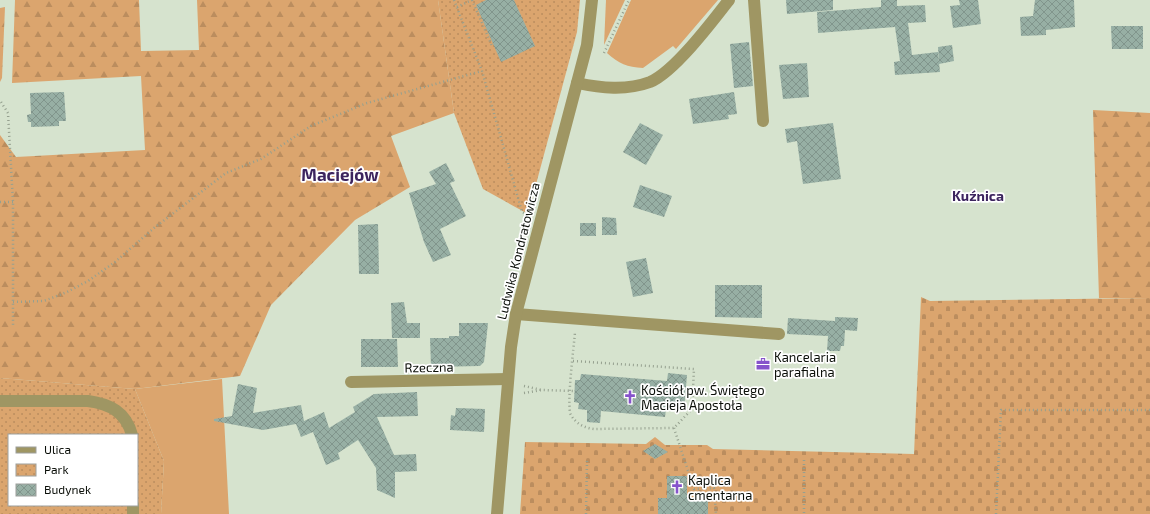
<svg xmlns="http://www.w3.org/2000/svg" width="1150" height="514" viewBox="0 0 1150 514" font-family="'Exo 2',sans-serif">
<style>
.green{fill:#dba56e}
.forest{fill:url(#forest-firs)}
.cemetery{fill:url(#cemetery-stones)}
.park{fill:url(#park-dots);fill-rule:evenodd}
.building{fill:url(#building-cross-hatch)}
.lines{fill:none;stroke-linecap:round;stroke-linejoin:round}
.path{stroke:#95a08f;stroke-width:2.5;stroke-dasharray:1 3;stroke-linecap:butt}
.minor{stroke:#9f9663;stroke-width:12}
.labels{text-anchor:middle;stroke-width:3.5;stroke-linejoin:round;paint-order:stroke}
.street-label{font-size:13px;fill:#0a0e08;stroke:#fff}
.poi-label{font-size:13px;fill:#0a0e08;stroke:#fff;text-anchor:start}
.neighbourhood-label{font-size:14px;font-weight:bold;fill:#3c245e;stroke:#fff}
.district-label{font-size:17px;font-weight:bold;fill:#3c245e;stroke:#fff}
</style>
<defs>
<pattern id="forest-firs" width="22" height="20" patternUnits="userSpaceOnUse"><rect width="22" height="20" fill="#dba56e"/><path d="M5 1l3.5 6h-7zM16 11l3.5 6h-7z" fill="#bb8d5e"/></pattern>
<pattern id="cemetery-stones" width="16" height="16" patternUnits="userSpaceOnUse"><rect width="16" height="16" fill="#dba56e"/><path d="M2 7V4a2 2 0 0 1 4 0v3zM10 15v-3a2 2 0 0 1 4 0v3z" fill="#bb8d5e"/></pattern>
<pattern id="park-dots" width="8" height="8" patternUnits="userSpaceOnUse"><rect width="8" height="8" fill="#dba56e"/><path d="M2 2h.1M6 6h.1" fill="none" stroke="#bb8d5e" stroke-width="1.8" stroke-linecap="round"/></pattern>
<pattern id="building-cross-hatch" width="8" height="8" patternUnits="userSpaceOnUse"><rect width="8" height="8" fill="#97afa4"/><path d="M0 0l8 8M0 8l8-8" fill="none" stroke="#81958c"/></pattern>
</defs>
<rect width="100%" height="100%" fill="#d6e3ce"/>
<g class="green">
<path d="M 606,0 L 625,0 L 604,45 Z"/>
<path d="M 631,0 L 718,0 L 676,49 L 673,46 L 643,68 C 627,67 619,64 607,53 Z"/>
<path d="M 222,379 L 229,514 L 161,514 L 164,461 L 135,389 Z"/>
</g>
<g class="forest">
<path d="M 15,0 L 139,0 L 141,51 L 199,50 L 197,0 L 438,0 L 454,113 L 391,136 L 410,187 L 355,220 L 271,305 L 240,376 L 135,389 L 0,378 L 0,135 L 16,157 L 145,150 L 141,76 L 12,83 Z"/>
<path d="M 5,7 L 2,78 L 0,82 L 0,8 Z"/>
<path d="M 1093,110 L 1150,113 L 1150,298 L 1099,298 Z"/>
</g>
<path class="cemetery" d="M 921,297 L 930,301 L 1150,298 L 1150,514 L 520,514 L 525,442 L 646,444 L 655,437 L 665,445 L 707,445 L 713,449 L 914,454 Z"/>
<g class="park">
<path d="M 438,0 L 580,0 L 577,32 L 528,214 L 483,189 L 454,113 Z"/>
<path d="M 0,378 L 135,389 L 164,461 L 161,514 L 0,514 ZM 9,435 L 137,435 L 137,505 L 9,505 Z"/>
</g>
<g class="building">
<path d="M 486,0 L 514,0 L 535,46 L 501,62 L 476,5 Z"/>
<path d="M 786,0 L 833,0 L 833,10 L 787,14 Z"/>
<path d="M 881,0 L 897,0 L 897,6 L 925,5 L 926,22 L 908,23 L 912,55 L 938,52 L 940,72 L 895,75 L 894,62 L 900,61 L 895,27 L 818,33 L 817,12 L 881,7 Z"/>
<path d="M 959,0 L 978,0 L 981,24 L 953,28 L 950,6 L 960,5 Z"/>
<path d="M 1035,0 L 1074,0 L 1075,27 L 1046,30 L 1046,35 L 1021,36 L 1020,17 L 1033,16 Z"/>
<path d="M 1111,26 L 1143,26 L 1143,49 L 1112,49 Z"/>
<path d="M 749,42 L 753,86 L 734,88 L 730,44 Z"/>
<path d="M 952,45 L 954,61 L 939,64 L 938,47 Z"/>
<path d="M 807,63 L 809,97 L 783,99 L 779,65 Z"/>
<path d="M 64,92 L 66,121 L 59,121 L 59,126 L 31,127 L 31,122 L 28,122 L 27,115 L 31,114 L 30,93 Z"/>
<path d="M 734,92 L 737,114 L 728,115 L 729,119 L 693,124 L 689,99 Z"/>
<path d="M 640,123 L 663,135 L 646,165 L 623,152 Z"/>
<path d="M 833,123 L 841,179 L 803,184 L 797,141 L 787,143 L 785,129 Z"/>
<path d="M 446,163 L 455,181 L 450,183 L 466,216 L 440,229 L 451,255 L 433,262 L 424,242 L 409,193 L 436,184 L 429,172 Z"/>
<path d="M 640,185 L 672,196 L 664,217 L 633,207 Z"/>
<path d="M 602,217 L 616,218 L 617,235 L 602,235 Z"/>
<rect x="580" y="223" width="16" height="13"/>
<path d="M 378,224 L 379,274 L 359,274 L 358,225 Z"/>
<path d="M 646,258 L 653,293 L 633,297 L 626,262 Z"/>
<path d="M 715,285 L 762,285 L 762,318 L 715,317 Z"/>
<path d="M 404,302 L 407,323 L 420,323 L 420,338 L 392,338 L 391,303 Z"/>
<path d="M 835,317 L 858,318 L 857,331 L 845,330 L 844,346 L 841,346 L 840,351 L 827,351 L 828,336 L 787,334 L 788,318 L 835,321 Z"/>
<path d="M 459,323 L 488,323 L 484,362 L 480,366 L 431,367 L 430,338 L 449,338 L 449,336 L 459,336 Z"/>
<path d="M 361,339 L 397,339 L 398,367 L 361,367 Z"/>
<path d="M 668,373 L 687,375 L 684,411 L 666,409 L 665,417 L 601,411 L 600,423 L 587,422 L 587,410 L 578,409 L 579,403 L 574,402 L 575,380 L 580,380 L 581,374 L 667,381 Z"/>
<path d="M 238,384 L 257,388 L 253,413 L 301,405 L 304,421 L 324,412 L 329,428 L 355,412 L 353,407 L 374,394 L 417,392 L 418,416 L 377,417 L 394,455 L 416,454 L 417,471 L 395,472 L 395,498 L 377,490 L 376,468 L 358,440 L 338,453 L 340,459 L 326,465 L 313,432 L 301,437 L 296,424 L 263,430 L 214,421 L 214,419 L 232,416 Z"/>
<path d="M 456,408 L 485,409 L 484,432 L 450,430 L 451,415 L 455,416 Z"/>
<path d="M 655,444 L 668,452 L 655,459 L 643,451 Z"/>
<path d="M 667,476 L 687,476 L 687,498 L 708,498 L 708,514 L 658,514 L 658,498 L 667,498 Z"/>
</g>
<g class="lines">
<g class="path">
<path d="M 454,0 L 482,71 L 522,212 L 528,215"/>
<path d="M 472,0 L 492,46"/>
<path d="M 457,7 L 472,0"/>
<path d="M 604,53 L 629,0"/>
<path d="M 1,102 L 8,113 L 13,202 L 13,327"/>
<path d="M 0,202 L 13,202"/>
<path d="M 13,302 L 44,301 L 67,292 L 88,281 L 115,262 L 154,228 L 226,173 L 261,159 L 311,126 L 367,103 L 482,71"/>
<path d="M 573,361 L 694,369 L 692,409 L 674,428 L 594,429 C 585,428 576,424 571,415 C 566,407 574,346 575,332"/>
<path d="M 524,386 L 542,390"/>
<path d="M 524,393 L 542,390 L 575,391"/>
<path d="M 674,428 L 694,489 L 714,488 L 716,514"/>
<path d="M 804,460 L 804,514"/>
<path d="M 586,514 L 587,459"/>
<path d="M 996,514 L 1001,410 L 1150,410"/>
</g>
<g class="minor">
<path d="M 754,0 L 763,121"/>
<path d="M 577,83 C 601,88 626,91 650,82 C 674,72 712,22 729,0"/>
<path d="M 516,314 L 779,334"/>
<path d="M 351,382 L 508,379"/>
<path d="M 0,401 L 88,401 C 110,404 126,412 132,435"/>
<path d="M 133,514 L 133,505"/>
<path d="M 497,514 L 511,347 L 516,314 L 587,45 L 592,0"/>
</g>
</g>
<defs>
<g id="office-bare" transform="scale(1.08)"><path d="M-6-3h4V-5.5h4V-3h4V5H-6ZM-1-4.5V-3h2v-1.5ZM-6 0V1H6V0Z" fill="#8653cb" stroke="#fff" stroke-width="2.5" paint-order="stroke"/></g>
<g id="church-bare" transform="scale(1.08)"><path d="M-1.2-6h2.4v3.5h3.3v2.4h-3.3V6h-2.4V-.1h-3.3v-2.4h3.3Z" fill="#8653cb" stroke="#fff" stroke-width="2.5" paint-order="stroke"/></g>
</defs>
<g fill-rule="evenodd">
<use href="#office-bare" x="763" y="364"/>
<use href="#church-bare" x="630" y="397"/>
<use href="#church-bare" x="677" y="487"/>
</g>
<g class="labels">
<g class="street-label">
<text transform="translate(518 251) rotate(-76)" y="5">Ludwika Kondratowicza</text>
<text transform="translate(429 367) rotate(-1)" y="5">Rzeczna</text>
</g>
<g class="poi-label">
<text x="774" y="362">Kancelaria<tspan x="774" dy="15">parafialna</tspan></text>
<text x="641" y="395">Kościół pw. Świętego<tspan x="641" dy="15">Macieja Apostoła</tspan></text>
<text x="688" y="485">Kaplica<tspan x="688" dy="15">cmentarna</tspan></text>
</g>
<g class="neighbourhood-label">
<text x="978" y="201">Kuźnica</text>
</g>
<g class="district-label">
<text x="340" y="181">Maciejów</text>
</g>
</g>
<rect x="8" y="434" width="130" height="72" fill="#ffffff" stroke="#9d9f9c"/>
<rect x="16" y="447" width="20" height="6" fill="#9f9663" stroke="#9d9f9c"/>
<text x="44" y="454" font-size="12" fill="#0a0e08">Ulica</text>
<rect x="16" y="464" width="20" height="12" fill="url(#park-dots)" stroke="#9d9f9c"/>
<text x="44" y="474" font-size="12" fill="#0a0e08">Park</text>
<rect x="16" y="484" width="20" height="12" fill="url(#building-cross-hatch)" stroke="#9d9f9c"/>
<text x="44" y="494" font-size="12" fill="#0a0e08">Budynek</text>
</svg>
